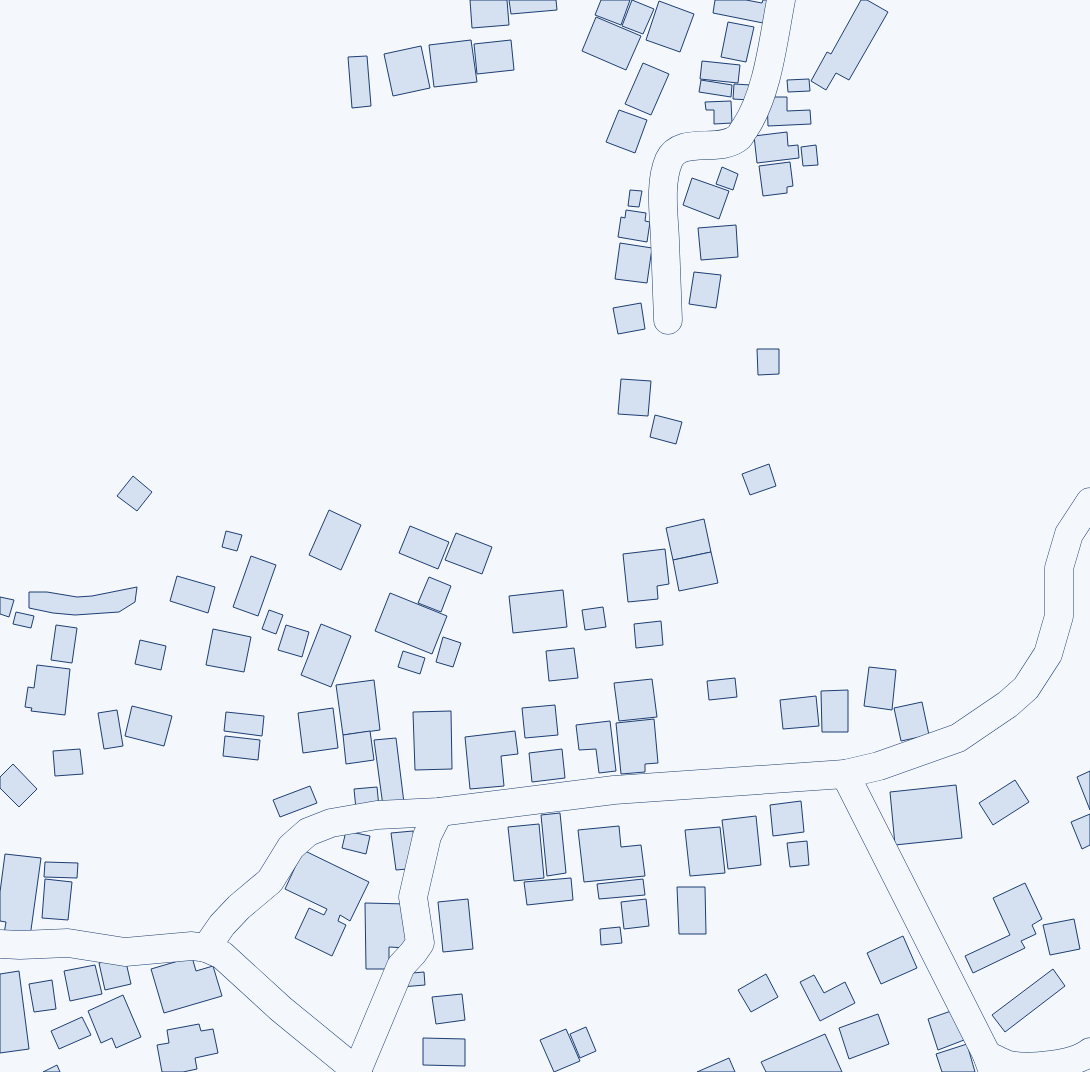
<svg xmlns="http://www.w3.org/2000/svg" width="1090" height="1072" viewBox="0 0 1090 1072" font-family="'IBM Plex Sans',sans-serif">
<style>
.building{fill:#d5e0f0;stroke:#1d3f73}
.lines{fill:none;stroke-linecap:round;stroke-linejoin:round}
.minor-casing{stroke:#1d3f73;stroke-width:29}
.minor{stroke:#f4f7fb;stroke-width:28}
</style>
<rect width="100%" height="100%" fill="#f4f7fb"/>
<g class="building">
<path d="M 470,0 L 507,0 L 509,25 L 472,28 Z"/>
<path d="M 509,0 L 556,0 L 557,10 L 511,14 Z"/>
<path d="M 601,0 L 630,0 L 621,25 L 595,15 Z"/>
<path d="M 632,0 L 654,9 L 643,34 L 622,26 Z"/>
<path d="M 715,0 L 746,0 L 762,3 L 763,0 L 772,0 L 768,24 L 713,13 Z"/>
<path d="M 861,0 L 867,0 L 888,12 L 849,80 L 836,73 L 826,90 L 811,81 L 827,52 L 831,54 Z"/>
<path d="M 659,1 L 694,14 L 680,52 L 646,40 Z"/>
<path d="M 596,17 L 641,36 L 626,70 L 582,51 Z"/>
<path d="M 728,22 L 754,27 L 746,62 L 721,57 Z"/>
<path d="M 471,40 L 477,82 L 434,87 L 429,45 Z"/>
<path d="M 511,40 L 514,70 L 477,74 L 474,44 Z"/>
<path d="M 421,46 L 430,88 L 393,96 L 384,54 Z"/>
<path d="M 367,56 L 371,106 L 352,108 L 348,57 Z"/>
<path d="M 702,61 L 740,65 L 738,83 L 700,79 Z"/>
<path d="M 643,63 L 669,74 L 651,115 L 625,104 Z"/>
<path d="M 809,79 L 810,91 L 788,92 L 787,80 Z"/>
<path d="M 701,80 L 732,85 L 731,97 L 699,92 Z"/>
<path d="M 734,84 L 751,85 L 750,100 L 733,99 Z"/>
<path d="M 767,97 L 787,97 L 787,111 L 810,110 L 811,124 L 768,126 Z"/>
<path d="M 731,101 L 732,123 L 714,124 L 714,110 L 706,110 L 705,102 Z"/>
<path d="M 619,110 L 647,120 L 635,153 L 606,142 Z"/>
<path d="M 787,132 L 788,146 L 798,145 L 799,158 L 757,163 L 754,136 Z"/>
<path d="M 816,145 L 818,165 L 803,166 L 801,147 Z"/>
<path d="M 790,162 L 793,186 L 787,187 L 787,193 L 763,196 L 759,166 Z"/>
<path d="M 722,167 L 738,174 L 733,190 L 716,184 Z"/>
<path d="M 692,178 L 729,191 L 719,219 L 683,205 Z"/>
<path d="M 630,190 L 642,191 L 639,207 L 628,206 Z"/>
<path d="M 626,210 L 646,213 L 645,221 L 650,222 L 647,242 L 618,237 L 621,217 L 625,218 Z"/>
<path d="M 736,225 L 738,257 L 701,260 L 698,228 Z"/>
<path d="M 620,243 L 652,248 L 647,283 L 615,279 Z"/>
<path d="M 694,272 L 721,275 L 716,308 L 689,304 Z"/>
<path d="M 641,303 L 645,329 L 618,334 L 613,308 Z"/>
<path d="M 757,349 L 779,349 L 779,374 L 758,375 Z"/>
<path d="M 621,379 L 651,381 L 648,416 L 618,414 Z"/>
<path d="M 655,415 L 682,422 L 676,444 L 650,437 Z"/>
<path d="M 769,464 L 776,486 L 750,495 L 742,474 Z"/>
<path d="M 133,476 L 152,492 L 137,511 L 117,496 Z"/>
<path d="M 329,510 L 361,525 L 341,570 L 309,555 Z"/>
<path d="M 704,519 L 711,552 L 673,560 L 666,528 Z"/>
<path d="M 410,526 L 449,542 L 438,569 L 399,553 Z"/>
<path d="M 226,531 L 242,535 L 237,551 L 222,547 Z"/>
<path d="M 456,533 L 492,547 L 482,574 L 445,560 Z"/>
<path d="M 665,549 L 669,584 L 657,586 L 658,599 L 628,602 L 623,554 Z"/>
<path d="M 711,552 L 718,583 L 679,591 L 673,560 Z"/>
<path d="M 251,556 L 276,565 L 258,616 L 233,607 Z"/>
<path d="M 177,576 L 215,587 L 208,613 L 170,601 Z"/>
<path d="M 429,577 L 451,586 L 441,612 L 418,603 Z"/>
<path d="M 137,587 L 135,602 L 119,612 L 75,615 L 53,613 L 29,608 L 29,592 L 47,592 L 77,597 L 92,596 Z"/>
<path d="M 563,590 L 567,627 L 513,633 L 509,596 Z"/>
<path d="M 390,593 L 447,616 L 432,654 L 375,631 Z"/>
<path d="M 0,597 L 14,600 L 9,617 L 0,614 Z"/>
<path d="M 603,607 L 606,627 L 585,630 L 582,610 Z"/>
<path d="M 269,610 L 283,615 L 276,634 L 262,629 Z"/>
<path d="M 16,612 L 34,616 L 31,628 L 13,624 Z"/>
<path d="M 661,621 L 663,645 L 636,648 L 634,624 Z"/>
<path d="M 321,624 L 351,636 L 331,687 L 301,675 Z"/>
<path d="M 56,625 L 77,628 L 72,663 L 51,660 Z"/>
<path d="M 286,625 L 309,632 L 302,657 L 278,650 Z"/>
<path d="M 213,629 L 251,637 L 244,672 L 206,665 Z"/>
<path d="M 443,637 L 461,643 L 453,667 L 436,662 Z"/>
<path d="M 140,640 L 166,646 L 161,670 L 135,664 Z"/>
<path d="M 574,648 L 578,678 L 549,681 L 546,651 Z"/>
<path d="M 403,651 L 425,658 L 420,674 L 398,667 Z"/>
<path d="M 37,665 L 70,669 L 65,715 L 31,711 L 32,708 L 25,707 L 28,687 L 34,688 Z"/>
<path d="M 869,667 L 896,670 L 892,710 L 864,706 Z"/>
<path d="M 735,678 L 737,697 L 709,700 L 707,681 Z"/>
<path d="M 652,679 L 657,717 L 619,721 L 614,683 Z"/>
<path d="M 374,680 L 380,730 L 343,735 L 336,685 Z"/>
<path d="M 848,690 L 848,732 L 822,732 L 821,691 Z"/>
<path d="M 816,696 L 819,726 L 783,729 L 780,700 Z"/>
<path d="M 922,702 L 929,735 L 901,741 L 894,708 Z"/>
<path d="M 555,705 L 558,735 L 525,738 L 522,708 Z"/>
<path d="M 132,706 L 172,716 L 164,746 L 125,736 Z"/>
<path d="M 333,708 L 338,748 L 303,753 L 298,713 Z"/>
<path d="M 117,710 L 123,746 L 104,749 L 98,713 Z"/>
<path d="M 451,711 L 452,769 L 415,770 L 413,712 Z"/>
<path d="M 226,712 L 264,716 L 262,736 L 224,731 Z"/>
<path d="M 654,719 L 658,763 L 645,764 L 645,772 L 621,774 L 616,723 Z"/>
<path d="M 610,721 L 616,771 L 599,773 L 596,749 L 579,750 L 576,725 Z"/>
<path d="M 370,731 L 374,760 L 346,764 L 343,735 Z"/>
<path d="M 515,731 L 518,754 L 501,756 L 504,786 L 470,789 L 465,737 Z"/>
<path d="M 225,736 L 260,740 L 258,760 L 223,756 Z"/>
<path d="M 396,738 L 404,803 L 383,806 L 374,740 Z"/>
<path d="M 80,749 L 83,774 L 55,776 L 53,751 Z"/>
<path d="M 562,749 L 565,778 L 532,782 L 529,753 Z"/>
<path d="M 13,764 L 37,789 L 19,807 L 0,788 L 0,777 Z"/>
<path d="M 1090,771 L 1090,810 L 1077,777 Z"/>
<path d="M 1015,780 L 1029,802 L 993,825 L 979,803 Z"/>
<path d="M 956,785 L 962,838 L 895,845 L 890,792 Z"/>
<path d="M 310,786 L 317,803 L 280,817 L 273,800 Z"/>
<path d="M 377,787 L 379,807 L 356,809 L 354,789 Z"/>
<path d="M 801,801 L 804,832 L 773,836 L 770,805 Z"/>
<path d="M 560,813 L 566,873 L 547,876 L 541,815 Z"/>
<path d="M 1090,814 L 1090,845 L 1082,849 L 1071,822 Z"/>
<path d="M 756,816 L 761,865 L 728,869 L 722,820 Z"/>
<path d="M 539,824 L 544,878 L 514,881 L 508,827 Z"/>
<path d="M 619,826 L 621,847 L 641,845 L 645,876 L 584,882 L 578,830 Z"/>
<path d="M 720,827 L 725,873 L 690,876 L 685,830 Z"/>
<path d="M 346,831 L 370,836 L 366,854 L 342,848 Z"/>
<path d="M 413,831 L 418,868 L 396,870 L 391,833 Z"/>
<path d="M 807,841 L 809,865 L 790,867 L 787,843 Z"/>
<path d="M 303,850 L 369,882 L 350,921 L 340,915 L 338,921 L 346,925 L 332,956 L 295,938 L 309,908 L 324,915 L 327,909 L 285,889 Z"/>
<path d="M 5,854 L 41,858 L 30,937 L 4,934 L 6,922 L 0,921 L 0,892 Z"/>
<path d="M 45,862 L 78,863 L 77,878 L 44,877 Z"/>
<path d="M 571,878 L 573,900 L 527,905 L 524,882 Z"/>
<path d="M 45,879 L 72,882 L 68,920 L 42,918 Z"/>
<path d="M 643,879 L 645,895 L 599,899 L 597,884 Z"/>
<path d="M 1025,883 L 1042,919 L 1032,925 L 1036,934 L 1021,941 L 1025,948 L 973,973 L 965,956 L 1010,935 L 993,898 Z"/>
<path d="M 677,887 L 705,887 L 706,934 L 679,934 Z"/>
<path d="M 468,899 L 473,949 L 443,952 L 438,902 Z"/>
<path d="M 646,899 L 649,926 L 624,929 L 621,902 Z"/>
<path d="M 365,903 L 407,904 L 407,948 L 389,947 L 389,969 L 366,969 Z"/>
<path d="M 1074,919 L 1080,949 L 1050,955 L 1043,925 Z"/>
<path d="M 620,927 L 622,943 L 601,945 L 600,929 Z"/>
<path d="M 903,936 L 917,968 L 881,984 L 867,953 Z"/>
<path d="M 192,957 L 196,971 L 213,966 L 222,996 L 164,1013 L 151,969 Z"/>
<path d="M 125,958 L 131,984 L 105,990 L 99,963 Z"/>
<path d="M 95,965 L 102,994 L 70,1001 L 64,971 Z"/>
<path d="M 1053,969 L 1065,986 L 1005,1032 L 992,1015 Z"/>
<path d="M 19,971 L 29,1049 L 0,1053 L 0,974 Z"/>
<path d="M 424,972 L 425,985 L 401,987 L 401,974 Z"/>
<path d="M 766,974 L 778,997 L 751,1012 L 738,990 Z"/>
<path d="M 814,975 L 824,993 L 845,982 L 855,1003 L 820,1021 L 800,982 Z"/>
<path d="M 52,980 L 56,1009 L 34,1012 L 29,984 Z"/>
<path d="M 462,994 L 465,1020 L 436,1024 L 432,997 Z"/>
<path d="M 123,995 L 141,1037 L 116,1048 L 112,1038 L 101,1043 L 88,1011 Z"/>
<path d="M 954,1010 L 964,1040 L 938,1050 L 928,1019 Z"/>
<path d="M 878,1014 L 889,1044 L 849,1059 L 839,1028 Z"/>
<path d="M 82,1017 L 91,1035 L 59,1049 L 51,1031 Z"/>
<path d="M 199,1024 L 201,1031 L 213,1029 L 218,1053 L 195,1058 L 197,1069 L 183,1072 L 162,1072 L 157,1045 L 169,1043 L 167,1030 Z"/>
<path d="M 586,1027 L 596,1051 L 580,1058 L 570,1034 Z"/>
<path d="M 566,1029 L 580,1061 L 554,1072 L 540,1040 Z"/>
<path d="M 825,1034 L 842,1072 L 766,1072 L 761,1062 Z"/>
<path d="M 423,1038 L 465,1039 L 465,1066 L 423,1065 Z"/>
<path d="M 967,1044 L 975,1072 L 942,1072 L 936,1054 Z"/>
<path d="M 729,1058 L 735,1072 L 697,1072 Z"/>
<path d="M 57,1065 L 60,1072 L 43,1072 Z"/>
</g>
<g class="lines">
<g class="minor-casing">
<g id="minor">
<path d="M 668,320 C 667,293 666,266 665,240 C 664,215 659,183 669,160 C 681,135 720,154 739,137 C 741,135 743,130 745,128 C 768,93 773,41 781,0"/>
<path d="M 0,944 L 20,945 L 68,943 L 125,952 L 192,946 L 206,948 L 222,955 L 281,1009 L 358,1072"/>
<path d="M 206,948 L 222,925 L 239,907 L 270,881 L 291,847 L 308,832 L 331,823 L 377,815 L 439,812 L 614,790 L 845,774"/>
<path d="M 987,1055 C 994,1058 1002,1063 1009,1065 C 1029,1069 1074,1065 1090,1052"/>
<path d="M 357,1071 L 401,966 L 413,953 L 420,943 L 413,897 L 427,836 L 439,812"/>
<path d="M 993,1072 L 987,1055 L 845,774 L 879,766 L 958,738 L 1008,704 L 1026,688 L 1048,654 L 1059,616 L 1059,568 L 1069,534 L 1090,502"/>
</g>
</g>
<use href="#minor" class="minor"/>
</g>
</svg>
